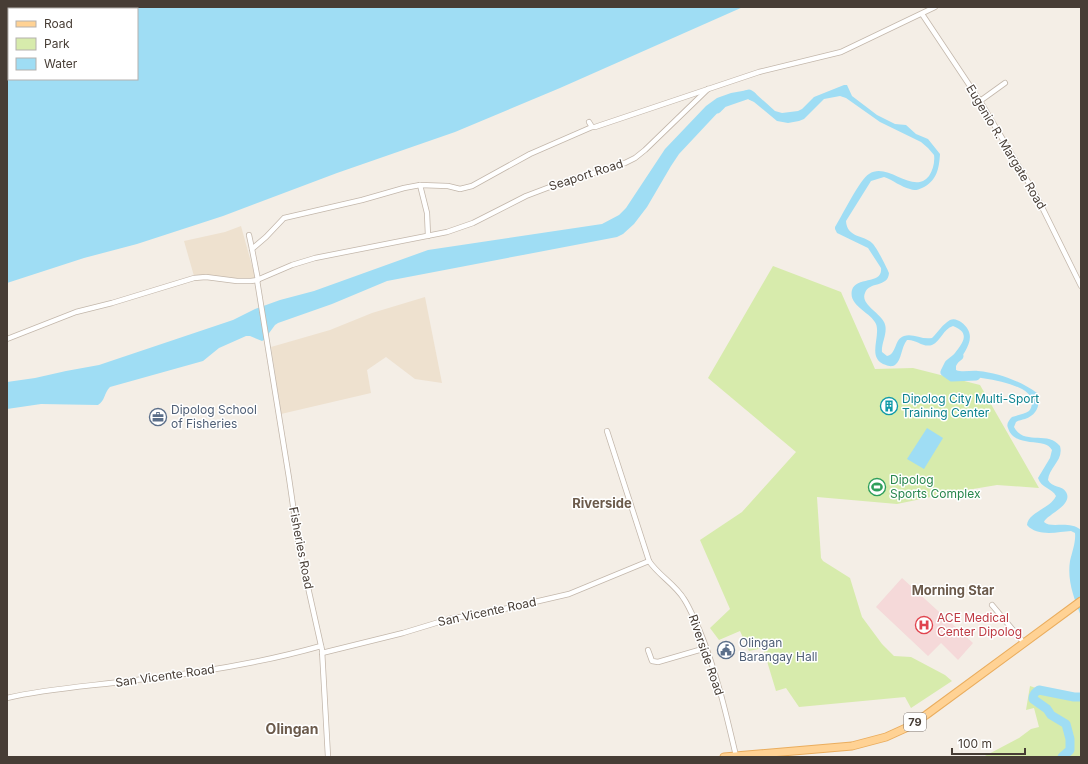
<svg xmlns="http://www.w3.org/2000/svg" width="1088" height="764" viewBox="0 0 1088 764" font-family="Inter,sans-serif">
<style>
.education{fill:#eee1cf}
.medical{fill:#f5d9d9}
.green{fill:#d7ebac}
.water{fill:#9fddf4;fill-rule:evenodd}
.lines{fill:none;stroke-linecap:round;stroke-linejoin:round}
.river{stroke:#9fddf4;stroke-width:9}
.street-casing{stroke:#c3b7ab;stroke-width:6}
.primary-casing{stroke:#eaad5e;stroke-width:9}
.street{stroke:#fff;stroke-width:4.5}
.primary{stroke:#ffd294;stroke-width:7}
.labels{text-anchor:middle;stroke-width:3;stroke-linejoin:round;paint-order:stroke}
.shield{fill:#fff;stroke:#7e7772;stroke-width:1}
.shield-label{font-size:11px;font-weight:bold;fill:#473d35}
.street-label{font-size:12px;fill:#473d35;stroke:#fff}
.culture-label{font-size:12px;fill:#0d838f;stroke:#fff;text-anchor:start}
.service-label{font-size:12px;fill:#4e5e75;stroke:#fff;text-anchor:start}
.leisure-label{font-size:12px;fill:#27864d;stroke:#fff;text-anchor:start}
.health-label{font-size:12px;fill:#be3a42;stroke:#fff;text-anchor:start}
.neighbourhood-label{font-size:13px;font-weight:bold;fill:#6b5a4b;stroke:#fff}
.quarter-label{font-size:14px;font-weight:bold;fill:#6b5a4b;stroke:#fff}
</style>
<rect width="100%" height="100%" fill="#f4eee6"/>
<g class="education">
<path d="M 241,226 L 256,280 L 248,281 L 194,276 L 184,241 L 225,232 Z"/>
<path d="M 425,297 L 442,383 L 415,379 L 386,357 L 367,370 L 371,393 L 281,414 L 271,347 L 330,330 L 372,313 Z"/>
</g>
<path class="medical" d="M 902,578 L 973,643 L 958,660 L 941,643 L 928,656 L 876,607 Z"/>
<g class="green">
<path d="M 773,266 L 841,292 L 875,369 L 913,368 L 980,385 L 1039,488 L 997,485 L 955,492 L 897,504 L 817,497 L 821,558 L 823,561 L 850,578 L 862,617 L 882,644 L 894,656 L 911,657 L 945,675 L 952,681 L 911,708 L 905,697 L 799,707 L 786,688 L 776,691 L 763,648 L 749,651 L 740,631 L 719,640 L 710,628 L 730,609 L 700,540 L 742,512 L 796,452 L 708,378 Z"/>
<path d="M 1030,686 L 1062,697 L 1081,699 L 1081,757 L 983,757 L 1019,738 L 1031,729 L 1039,727 L 1034,708 L 1026,710 Z"/>
</g>
<g class="water">
<path d="M 7,7 L 743,7 L 560,88 L 455,132 L 337,173 L 223,216 L 137,244 L 84,258 L 7,283 ZM 9,9 L 137,9 L 137,79 L 9,79 Z"/>
<path d="M 844,85 L 847,85 L 852,96 L 877,115 L 895,124 L 906,125 L 916,134 L 928,139 L 940,154 C 939,169 937,181 922,188 C 918,190 914,191 910,189 C 901,187 893,180 884,177 L 871,181 L 846,221 C 847,238 864,235 872,243 C 876,246 887,268 889,273 C 888,288 869,281 865,293 C 860,304 880,313 884,322 C 889,331 881,343 882,352 L 887,356 C 897,354 894,339 904,336 C 913,333 922,340 932,338 C 938,332 943,324 950,320 C 954,318 958,320 961,322 C 980,336 964,352 956,366 L 956,370 C 963,373 971,370 978,371 C 999,373 1020,381 1037,393 C 1041,405 1037,415 1025,419 C 1022,420 1019,420 1016,422 L 1014,427 C 1024,446 1048,430 1060,446 C 1064,460 1049,467 1048,480 C 1052,488 1062,485 1066,492 C 1074,505 1046,515 1044,522 C 1051,529 1069,520 1081,530 L 1081,616 C 1074,598 1067,581 1070,561 C 1072,552 1076,542 1075,533 L 1071,531 C 1058,532 1037,537 1027,525 C 1028,512 1050,509 1056,496 C 1052,488 1041,488 1038,478 L 1050,458 L 1052,450 C 1050,447 1048,445 1044,444 C 1032,441 1013,444 1008,428 C 1006,424 1009,420 1012,417 C 1017,415 1025,414 1029,411 C 1031,409 1032,405 1032,402 C 1032,381 970,377 955,374 L 950,371 C 949,367 950,360 953,356 C 959,346 974,334 953,326 C 943,329 941,341 932,345 C 923,348 916,339 907,340 C 901,347 902,360 895,365 C 892,367 888,366 886,365 C 866,359 881,337 876,324 C 871,312 848,306 852,290 C 856,276 883,285 881,268 L 868,248 L 837,233 L 835,229 L 835,227 C 842,216 860,179 869,174 C 888,161 913,196 929,176 C 933,170 935,162 934,155 L 928,148 L 921,142 L 880,122 L 846,98 L 840,96 L 824,99 L 804,119 L 799,121 L 788,123 L 777,121 L 754,102 L 748,99 L 737,95 L 733,96 L 727,100 L 723,107 L 679,154 L 671,166 L 647,207 L 634,224 L 623,234 L 617,237 L 387,281 L 332,304 L 278,323 L 275,325 L 264,340 L 262,341 L 250,336 L 246,336 L 219,348 L 203,361 L 110,387 C 104,393 105,401 98,405 L 41,404 L 7,409 L 7,382 L 35,378 L 66,371 L 99,365 L 233,320 L 255,309 L 280,300 L 314,291 L 428,250 L 602,224 L 619,215 L 626,208 L 665,149 L 706,106 L 717,98 L 731,93 L 748,90 L 756,94 L 775,111 L 782,113 L 798,111 L 802,109 L 814,97 Z"/>
<path d="M 927,428 L 943,438 L 924,469 L 907,459 Z"/>
</g>
<g class="lines">
<g class="river">
<path d="M 717,109 L 723,103 L 749,94 L 752,96"/>
<path d="M 959,356 L 949,364 L 945,372 L 952,377 L 976,376"/>
<path d="M 1062,757 L 1070,750 L 1070,739 L 1066,724 L 1051,715 L 1047,709 L 1033,699 C 1033,694 1035,692 1039,690 L 1074,697 L 1081,697"/>
</g>
<g class="street-casing">
<g id="street">
<path d="M 922,14 L 980,101 L 1037,197 L 1081,286"/>
<path d="M 980,101 L 1005,83"/>
<path d="M 589,122 L 592,127 L 595,127 L 759,72 L 841,52 L 935,7"/>
<path d="M 420,185 L 427,213 L 428,236"/>
<path d="M 249,235 L 252,249"/>
<path d="M 257,280 L 289,478 L 299,547 L 322,650 L 328,757"/>
<path d="M 258,280 L 252,249 L 266,237 L 284,218 L 362,200 L 404,188 L 420,185 L 448,186 L 460,189 L 472,186 L 530,154 L 592,127"/>
<path d="M 7,339 L 76,312 L 112,303 L 194,278 L 206,277 L 237,281 L 251,281 L 257,280 L 292,265 L 315,258 L 447,232 L 473,223 L 526,196 L 555,185 L 625,163 L 635,158 L 645,150 L 708,89"/>
<path d="M 607,431 L 649,561 C 658,575 675,584 684,599 C 690,608 694,619 699,629 C 716,670 726,713 736,756"/>
<path d="M 992,605 L 1024,643"/>
<path d="M 648,650 L 652,661 L 658,662 L 706,648"/>
<path d="M 322,653 L 403,633 L 449,619 L 504,609 L 569,594 L 649,561"/>
<path d="M 7,698 C 50,688 93,686 136,680 C 199,673 261,663 321,646"/>
</g>
</g>
<g class="primary-casing">
<path id="primary" d="M 724,757 L 852,746 L 886,737 L 908,727 L 926,715 L 1081,601"/>
</g>
<use href="#street" class="street"/>
<use href="#primary" class="primary"/>
</g>
<defs>
<g id="building-ring" transform="scale(0.9)"><circle r="9.5" fill="#fff" stroke="#0f9aa8" stroke-width="1.5"/><path d="M-4-6H4V6H1V3H-1V6H-4ZM-2.5-4.3h1.7v1.8h-1.7ZM.8-4.3h1.7v1.8H.8ZM-2.5-1h1.7V.8h-1.7ZM.8-1h1.7V.8H.8Z" fill="#0f9aa8"/></g>
<g id="office-ring" transform="scale(0.9)"><circle r="9.5" fill="#fff" stroke="#5c6f8a" stroke-width="1.5"/><path d="M-6-3h4V-5.5h4V-3h4V5H-6ZM-1-4.5V-3h2v-1.5ZM-6 0V1H6V0Z" fill="#5c6f8a"/></g>
<g id="stadium-ring" transform="scale(0.9)"><circle r="9.5" fill="#fff" stroke="#2e9e5b" stroke-width="1.5"/><path d="M0-5a6.5 5 0 1 0 0 10a6.5 5 0 1 0 0-10ZM-3.5-1.8h7v3.6h-7Z" fill="#2e9e5b"/></g>
<g id="hospital-ring" transform="scale(0.9)"><circle r="9.5" fill="#fff" stroke="#e0444e" stroke-width="1.5"/><path d="M-5-5h3v3.5h4V-5h3V5h-3V1.5h-4V5h-3Z" fill="#e0444e"/></g>
<g id="civic-ring" transform="scale(0.9)"><circle r="9.5" fill="#fff" stroke="#5c6f8a" stroke-width="1.5"/><path d="M-.6-6.5H3V-4.5H.6V-3L4-1V1h2V6H-6V1h2V-1L-.6-3ZM-1.2 2.5V6h2.4V2.5Z" fill="#5c6f8a"/></g>
</defs>
<g fill-rule="evenodd">
<use href="#building-ring" x="889" y="406"/>
<use href="#office-ring" x="158" y="417"/>
<use href="#stadium-ring" x="877" y="487"/>
<use href="#hospital-ring" x="924" y="625"/>
<use href="#civic-ring" x="726" y="650"/>
</g>
<g class="labels">
<rect class="shield" x="904" y="713" width="22" height="18" rx="3"/>
<g class="shield-label">
<text x="915" y="726">79</text>
</g>
<g class="street-label">
<text transform="translate(1006 147) rotate(59)" y="4">Eugenio R. Margate Road</text>
<text transform="translate(586 175) rotate(-18)" y="4">Seaport Road</text>
<text transform="translate(301 548) rotate(79)" y="4">Fisheries Road</text>
<text transform="translate(487 612) rotate(-12)" y="4">San Vicente Road</text>
<text transform="translate(706 655) rotate(71)" y="4">Riverside Road</text>
<text transform="translate(165 676) rotate(-8)" y="4">San Vicente Road</text>
</g>
<g class="culture-label">
<text x="902" y="403">Dipolog City Multi-Sport<tspan x="902" dy="14">Training Center</tspan></text>
</g>
<g class="service-label">
<text x="171" y="414">Dipolog School<tspan x="171" dy="14">of Fisheries</tspan></text>
<text x="739" y="647">Olingan<tspan x="739" dy="14">Barangay Hall</tspan></text>
</g>
<g class="leisure-label">
<text x="890" y="484">Dipolog<tspan x="890" dy="14">Sports Complex</tspan></text>
</g>
<g class="health-label">
<text x="937" y="622">ACE Medical<tspan x="937" dy="14">Center Dipolog</tspan></text>
</g>
<g class="neighbourhood-label">
<text x="602" y="508">Riverside</text>
<text x="953" y="595">Morning Star</text>
</g>
<g class="quarter-label">
<text x="292" y="734">Olingan</text>
</g>
</g>
<rect width="1088" height="764" fill="none" stroke="#473d35" stroke-width="16"/>
<rect x="8" y="8" width="130" height="72" fill="#ffffff" stroke="#b5b1ae"/>
<rect x="16" y="21" width="20" height="6" fill="#ffd294" stroke="#b5b1ae"/>
<text x="44" y="28" font-size="12" fill="#473d35">Road</text>
<rect x="16" y="38" width="20" height="12" fill="#d7ebac" stroke="#b5b1ae"/>
<text x="44" y="48" font-size="12" fill="#473d35">Park</text>
<rect x="16" y="58" width="20" height="12" fill="#9fddf4" stroke="#b5b1ae"/>
<text x="44" y="68" font-size="12" fill="#473d35">Water</text>
<path d="M952 748v6h73v-6" fill="none" stroke="#473d35" stroke-width="2"/>
<text x="958" y="748" font-size="12" fill="#473d35" stroke="#ffffff" stroke-width="3" paint-order="stroke">100 m</text>
</svg>
